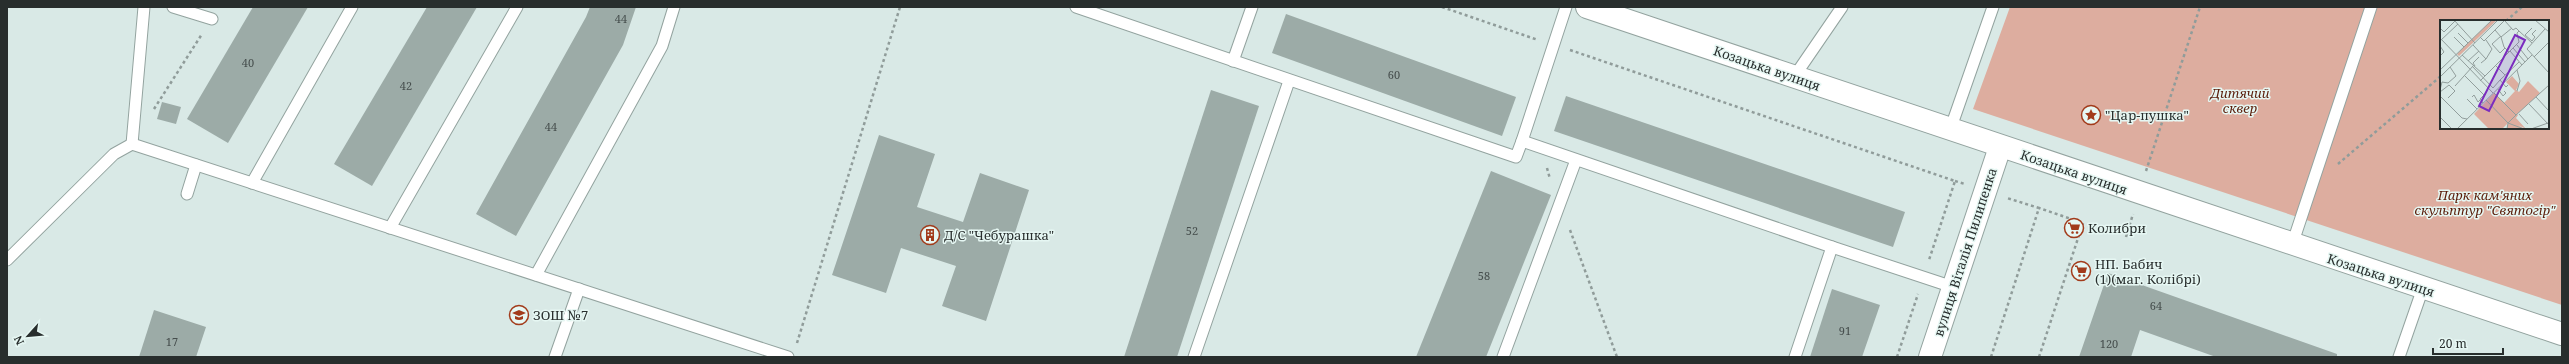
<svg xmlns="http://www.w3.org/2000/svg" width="2569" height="364" viewBox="0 0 2569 364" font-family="'Noto Serif',serif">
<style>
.green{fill:#ddad9f;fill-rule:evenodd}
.building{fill:#9caba7}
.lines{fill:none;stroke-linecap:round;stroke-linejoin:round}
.lane-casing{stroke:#93a39f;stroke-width:13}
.secondary-casing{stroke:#93a39f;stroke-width:24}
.path{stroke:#909c9a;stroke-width:2.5;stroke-dasharray:3 3;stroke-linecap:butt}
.lane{stroke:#fff;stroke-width:11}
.secondary{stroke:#fff;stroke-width:22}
.labels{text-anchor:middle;stroke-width:3;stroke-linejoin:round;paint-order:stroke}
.number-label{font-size:11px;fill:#454d4c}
.street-label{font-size:13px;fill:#282e2d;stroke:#e6f7f3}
.park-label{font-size:13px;font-style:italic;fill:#5b1d0a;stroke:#e6f7f3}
.poi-label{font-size:13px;fill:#282e2d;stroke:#e6f7f3;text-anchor:start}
.inset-road{fill:none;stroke:#929e9c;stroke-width:1}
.view{fill:#7b2cbf;fill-opacity:0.15;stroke:#7b2cbf;stroke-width:2}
.inset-edge{fill:none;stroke:#282e2d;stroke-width:2}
</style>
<rect width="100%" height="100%" fill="#d9e9e6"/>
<path class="green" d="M 2010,7 L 2562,7 L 2562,305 L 1973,109 ZM 2441,21 L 2548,21 L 2548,128 L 2441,128 Z"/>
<g class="building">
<path d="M 253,7 L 308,7 L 228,143 L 187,119 Z"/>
<path d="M 427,7 L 477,7 L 372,186 L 334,164 Z"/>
<path d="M 590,7 L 636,7 L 623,45 L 516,236 L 476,214 L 586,17 Z"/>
<path d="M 1286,14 L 1516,97 L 1502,136 L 1272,53 Z"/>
<path d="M 1211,90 L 1259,106 L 1177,357 L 1124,357 Z"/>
<path d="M 1566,96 L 1905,212 L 1893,247 L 1554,131 Z"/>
<path d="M 162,102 L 181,107 L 176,124 L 157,119 Z"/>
<path d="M 879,135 L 935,154 L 917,207 L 963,222 L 980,173 L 1029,190 L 986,321 L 942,306 L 956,266 L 901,248 L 886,293 L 832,275 Z"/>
<path d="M 1491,171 L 1551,195 L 1486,357 L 1416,357 Z"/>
<path d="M 2108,273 L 2337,354 L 2337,357 L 2216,357 L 2140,330 L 2131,357 L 2079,357 Z"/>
<path d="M 1832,289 L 1880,305 L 1862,357 L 1810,357 Z"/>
<path d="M 154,310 L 206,327 L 196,357 L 139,357 Z"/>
</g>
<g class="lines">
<g class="lane-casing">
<g id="lane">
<path d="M 173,7 L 212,19"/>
<path d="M 1076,7 L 1516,157 L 1522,141"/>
<path d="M 1566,7 L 1522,141 L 1832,247 L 1795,357"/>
<path d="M 1233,61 L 1252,7"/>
<path d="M 1794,77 L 1842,7"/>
<path d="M 1950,130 L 1993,7"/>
<path d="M 132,144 L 144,7"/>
<path d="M 252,183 L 352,7"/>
<path d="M 187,194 L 196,165"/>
<path d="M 390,228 L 517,7"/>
<path d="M 2292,245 L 2371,7"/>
<path d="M 1832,247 L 1953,287"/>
<path d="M 7,260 L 114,154 L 132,144 L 788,357"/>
<path d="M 536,275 L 662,46 L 674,7"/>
<path d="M 555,357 L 579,289"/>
<path d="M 1194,357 L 1289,81"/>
<path d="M 1503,357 L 1576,160"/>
<path d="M 2399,357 L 2423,288"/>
</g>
</g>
<g class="secondary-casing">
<g id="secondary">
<path d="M 1587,7 L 2562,334"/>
<path d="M 1930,357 L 2000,147"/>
</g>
</g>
<g class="path">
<path d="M 1442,7 L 1538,40"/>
<path d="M 2506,21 L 2522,7"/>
<path d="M 1570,50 L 1955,181 L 1929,260"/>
<path d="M 154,109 L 202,34"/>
<path d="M 2338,164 L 2441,76"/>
<path d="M 1547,168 L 1550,179"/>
<path d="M 2146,171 L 2200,7"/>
<path d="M 1955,181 L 1965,184"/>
<path d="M 1570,230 L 1617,357"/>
<path d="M 2126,237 L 2133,214"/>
<path d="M 797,343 L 900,7"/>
<path d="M 1897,357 L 1918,294"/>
<path d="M 1991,357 L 2039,208 L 2007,198"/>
<path d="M 2039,357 L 2083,223 L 2039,208"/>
</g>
<use href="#lane" class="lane"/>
<use href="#secondary" class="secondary"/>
</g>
<defs>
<g id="sight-ring" transform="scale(1)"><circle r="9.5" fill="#e6f7f3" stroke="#a23b1b" stroke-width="1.5"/><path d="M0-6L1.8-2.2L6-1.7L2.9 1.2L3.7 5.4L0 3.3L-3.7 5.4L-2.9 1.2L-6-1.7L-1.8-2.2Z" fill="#a23b1b"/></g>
<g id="supermarket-ring" transform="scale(1)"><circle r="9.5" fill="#e6f7f3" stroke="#a23b1b" stroke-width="1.5"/><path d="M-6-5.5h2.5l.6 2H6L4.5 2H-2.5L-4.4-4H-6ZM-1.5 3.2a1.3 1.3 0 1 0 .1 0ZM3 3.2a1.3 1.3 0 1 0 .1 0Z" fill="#a23b1b"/></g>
<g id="building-ring" transform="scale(1)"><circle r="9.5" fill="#e6f7f3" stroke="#a23b1b" stroke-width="1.5"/><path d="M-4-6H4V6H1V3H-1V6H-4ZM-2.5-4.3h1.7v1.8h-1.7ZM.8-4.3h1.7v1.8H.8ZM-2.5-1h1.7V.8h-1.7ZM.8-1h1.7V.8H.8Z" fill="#a23b1b"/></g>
<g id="school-ring" transform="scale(1)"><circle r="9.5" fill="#e6f7f3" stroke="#a23b1b" stroke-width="1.5"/><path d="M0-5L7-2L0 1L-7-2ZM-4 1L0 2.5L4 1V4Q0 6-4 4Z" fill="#a23b1b"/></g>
</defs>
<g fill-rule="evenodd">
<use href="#sight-ring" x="2091" y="115"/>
<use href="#supermarket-ring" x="2074" y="228"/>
<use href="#building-ring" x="930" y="235"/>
<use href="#supermarket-ring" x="2081" y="271"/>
<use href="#school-ring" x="519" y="315"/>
</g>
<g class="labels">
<g class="number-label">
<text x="621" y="23">44</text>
<text x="248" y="67">40</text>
<text x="1394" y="79">60</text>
<text x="406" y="90">42</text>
<text x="551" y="131">44</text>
<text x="1192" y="235">52</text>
<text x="1484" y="280">58</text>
<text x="2156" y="310">64</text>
<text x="1845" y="335">91</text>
<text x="172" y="346">17</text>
<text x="2109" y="348">120</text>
</g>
<g class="street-label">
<text transform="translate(1767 68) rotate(19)" y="5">Козацька вулиця</text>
<text transform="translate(2074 172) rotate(19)" y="5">Козацька вулиця</text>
<text transform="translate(1965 252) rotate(-72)" y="5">вулиця Віталія Пилипенка</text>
<text transform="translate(2381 275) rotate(18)" y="5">Козацька вулиця</text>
</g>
<g class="park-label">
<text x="2240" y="98">Дитячий<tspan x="2240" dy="15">сквер</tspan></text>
<text x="2485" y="200">Парк кам'яних<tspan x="2485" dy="15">скульптур "Святогір"</tspan></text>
</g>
<g class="poi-label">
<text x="2105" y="120">"Цар-пушка"</text>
<text x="2088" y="233">Колибри</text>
<text x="944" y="240">Д/С "Чебурашка"</text>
<text x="2095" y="269">НП. Бабич<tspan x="2095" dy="15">(1)(маг. Колібрі)</tspan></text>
<text x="533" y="320">ЗОШ №7</text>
</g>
</g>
<g transform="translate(2440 20)">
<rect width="109" height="109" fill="#d9e9e6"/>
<path d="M 52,0 L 57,0 L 19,36 L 17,34 ZM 72,56 L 79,64 L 76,70 L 79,72 L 88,61 L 100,73 L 76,95 L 64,83 L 75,71 L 66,62 ZM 54,73 L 78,95 L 76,98 L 86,109 L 78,105 L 84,109 L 67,109 L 68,103 L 62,109 L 49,109 L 34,94 Z" fill="#ddad9f"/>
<path class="inset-road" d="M 14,0 L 35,23M 95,0 L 109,12M 0,8 L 4,12 L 15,1M 92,8 L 85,15 L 92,21 L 95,17 L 92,14 L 96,10M 105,9 L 87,29 L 109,53M 55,10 L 64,1M 79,11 L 92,23M 18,13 L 28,23M 61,16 L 52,24 L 60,33 L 65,28M 14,17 L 24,27M 40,17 L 44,21 L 55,10 L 61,17 L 64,27 L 69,32M 61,17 L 72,8M 0,18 L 53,73M 46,20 L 52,29 L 46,39M 0,21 L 18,4M 33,25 L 46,39 L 41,43M 77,25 L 88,39M 0,26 L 4,32 L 0,36M 73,28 L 85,42M 70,31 L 82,45M 22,35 L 45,56M 94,37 L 109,22M 28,41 L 39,31M 32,46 L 53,68 L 60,60 L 66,67 L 68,65M 35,46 L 33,43 L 39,37M 56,46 L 65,55M 0,50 L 52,0M 77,50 L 80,61 L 77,71M 25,56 L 44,75 L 40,79 L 43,83M 0,57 L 58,0M 60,60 L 79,42M 40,61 L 79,22 L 77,13 L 79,11 L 76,8 L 73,10 L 65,1M 15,66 L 33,46M 58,69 L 63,76 L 66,73 L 64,71M 0,70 L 2,62 L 8,63 L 16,56 L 10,47M 0,72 L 9,65 L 15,71 L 8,78M 0,76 L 22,98 L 27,99M 32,77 L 34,75 L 38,82 L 40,80M 96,77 L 109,91M 27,79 L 37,89M 46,80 L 68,103 L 76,95 L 54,73M 89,84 L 109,105M 79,94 L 88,104M 76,95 L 109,65M 0,97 L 12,109M 17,109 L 92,35M 67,109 L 68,103 L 84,109M 91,109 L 108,103"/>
<path class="view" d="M 75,15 L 85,20 L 49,91 L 39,86 Z"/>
<rect width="109" height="109" class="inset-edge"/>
</g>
<rect width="2569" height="364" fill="none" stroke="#282e2d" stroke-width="16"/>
<g transform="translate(28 336) rotate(243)" stroke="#e6f7f3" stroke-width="3" paint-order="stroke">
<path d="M0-3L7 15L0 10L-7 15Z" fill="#282e2d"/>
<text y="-6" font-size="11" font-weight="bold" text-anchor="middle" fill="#282e2d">N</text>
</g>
<path d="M2433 348v6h70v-6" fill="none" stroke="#282e2d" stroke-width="2"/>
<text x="2439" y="348" font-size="12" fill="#282e2d" stroke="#e6f7f3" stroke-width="3" paint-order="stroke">20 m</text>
</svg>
